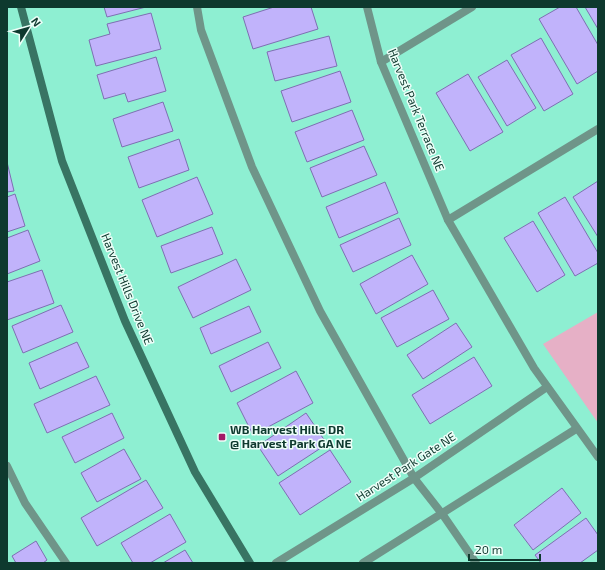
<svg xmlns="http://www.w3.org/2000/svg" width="605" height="570" viewBox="0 0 605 570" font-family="'Exo 2',sans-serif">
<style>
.green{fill:#e6b0c6}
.building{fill:#c1b3fb;stroke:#7e6fb2}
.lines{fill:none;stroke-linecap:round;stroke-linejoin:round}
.lane{stroke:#6f9589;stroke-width:8}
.street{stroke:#6f9589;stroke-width:8}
.secondary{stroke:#387463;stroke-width:8}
.poi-dot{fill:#a31b66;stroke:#edfef8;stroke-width:1.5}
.labels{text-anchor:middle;stroke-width:3;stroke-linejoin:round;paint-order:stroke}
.street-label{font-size:12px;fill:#0e392e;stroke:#edfef8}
.poi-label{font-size:12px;font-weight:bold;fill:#0e392e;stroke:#edfef8;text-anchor:start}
</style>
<rect width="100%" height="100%" fill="#8eefd2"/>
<path class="green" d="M 598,312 L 598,423 L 543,344 Z"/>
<g class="building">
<path d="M 104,7 L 146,7 L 107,17 Z"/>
<path d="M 274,7 L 311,7 L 318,29 L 253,49 L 243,17 Z"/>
<path d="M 560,7 L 576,7 L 598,45 L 598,71 L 577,84 L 539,19 Z"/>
<path d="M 585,7 L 598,7 L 598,29 Z"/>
<path d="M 151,13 L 161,49 L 96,66 L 89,40 L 110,34 L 107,24 Z"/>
<path d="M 329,36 L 337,66 L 275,81 L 267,52 Z"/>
<path d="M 541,38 L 573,94 L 544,111 L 511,55 Z"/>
<path d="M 156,57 L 166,91 L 128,102 L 125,93 L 104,99 L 97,75 Z"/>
<path d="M 507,60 L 536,108 L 507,126 L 478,77 Z"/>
<path d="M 340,71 L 351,102 L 292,122 L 281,91 Z"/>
<path d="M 468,74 L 503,132 L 470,151 L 436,93 Z"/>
<path d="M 163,102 L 173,131 L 122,147 L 113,119 Z"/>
<path d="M 352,110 L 364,140 L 307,162 L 295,132 Z"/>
<path d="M 179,139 L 189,170 L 139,188 L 128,157 Z"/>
<path d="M 364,146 L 377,175 L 322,197 L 310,168 Z"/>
<path d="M 7,162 L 14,191 L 7,192 Z"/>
<path d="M 197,177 L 213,214 L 157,237 L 142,200 Z"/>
<path d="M 598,181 L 598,237 L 573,197 Z"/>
<path d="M 385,182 L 398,213 L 339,238 L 326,207 Z"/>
<path d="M 15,194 L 25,226 L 7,232 L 7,197 Z"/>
<path d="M 565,197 L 598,253 L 598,263 L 575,276 L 538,213 Z"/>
<path d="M 399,218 L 411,245 L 353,272 L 340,245 Z"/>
<path d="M 533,221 L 565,275 L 537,292 L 504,238 Z"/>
<path d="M 212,227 L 223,254 L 171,273 L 161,246 Z"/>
<path d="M 28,230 L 40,261 L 7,274 L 7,238 Z"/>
<path d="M 412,255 L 428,284 L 376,314 L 360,284 Z"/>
<path d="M 236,259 L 251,290 L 193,318 L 178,287 Z"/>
<path d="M 42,270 L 54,303 L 7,320 L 7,282 Z"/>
<path d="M 433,290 L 449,319 L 397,347 L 381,318 Z"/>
<path d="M 61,305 L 73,332 L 23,353 L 12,326 Z"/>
<path d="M 249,306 L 261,332 L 211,354 L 200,328 Z"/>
<path d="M 456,323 L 472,347 L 423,379 L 407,355 Z"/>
<path d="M 77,342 L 89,367 L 40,389 L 29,363 Z"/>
<path d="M 268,342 L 281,368 L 231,392 L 219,366 Z"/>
<path d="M 474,357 L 492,386 L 430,424 L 412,395 Z"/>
<path d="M 296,371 L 313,403 L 253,435 L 237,403 Z"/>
<path d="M 96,376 L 110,405 L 47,433 L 34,404 Z"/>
<path d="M 112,413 L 124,438 L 75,463 L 62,437 Z"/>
<path d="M 306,413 L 327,444 L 278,476 L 258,446 Z"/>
<path d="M 124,449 L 141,479 L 97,502 L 81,473 Z"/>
<path d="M 330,450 L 351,482 L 300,515 L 279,483 Z"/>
<path d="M 146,480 L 163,508 L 97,546 L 81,518 Z"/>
<path d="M 562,488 L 581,513 L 533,550 L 514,525 Z"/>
<path d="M 170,514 L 186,542 L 150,563 L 133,563 L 121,543 Z"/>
<path d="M 586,518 L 598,535 L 598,550 L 580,563 L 541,563 L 535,555 Z"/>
<path d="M 36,541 L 47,560 L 43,563 L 16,563 L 12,556 Z"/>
<path d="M 185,550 L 193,563 L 163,563 Z"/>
</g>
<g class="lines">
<g class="lane">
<path d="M 197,7 L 201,30 L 252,167 L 320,311 L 414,478 L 443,515 L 476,563"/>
<path d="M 381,62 L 472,7"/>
<path d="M 7,466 L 25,503 L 66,563"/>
</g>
<g class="street">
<path d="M 367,7 L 381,62 L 448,220 L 534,368 L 598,457"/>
<path d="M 448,220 L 598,129"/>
<path d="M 276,563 L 414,478 L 547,387"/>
<path d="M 363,563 L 576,429"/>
</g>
<path class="secondary" d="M 21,7 L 62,161 L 125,321 L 195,472 L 250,563"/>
</g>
<rect class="poi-dot" x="218" y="433" width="8" height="8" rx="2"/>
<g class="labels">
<g class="street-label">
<text transform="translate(416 110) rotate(68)" y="4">Harvest Park Terrace NE</text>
<text transform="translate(127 289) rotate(68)" y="4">Harvest Hills Drive NE</text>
<text transform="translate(406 467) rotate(-33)" y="4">Harvest Park Gate NE</text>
</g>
<g class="poi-label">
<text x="230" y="434">WB Harvest Hills DR<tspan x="230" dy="14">@ Harvest Park GA NE</tspan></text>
</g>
</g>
<rect width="605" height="570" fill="none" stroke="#0e392e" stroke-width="16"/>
<g transform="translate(28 28) rotate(53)" stroke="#edfef8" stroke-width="3" paint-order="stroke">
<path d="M0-3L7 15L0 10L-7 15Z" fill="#0e392e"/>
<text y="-6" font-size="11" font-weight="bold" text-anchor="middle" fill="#0e392e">N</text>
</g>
<path d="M469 554v6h71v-6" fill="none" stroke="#0e392e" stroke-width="2"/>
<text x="475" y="554" font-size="12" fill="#0e392e" stroke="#edfef8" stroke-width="3" paint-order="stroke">20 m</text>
</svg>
